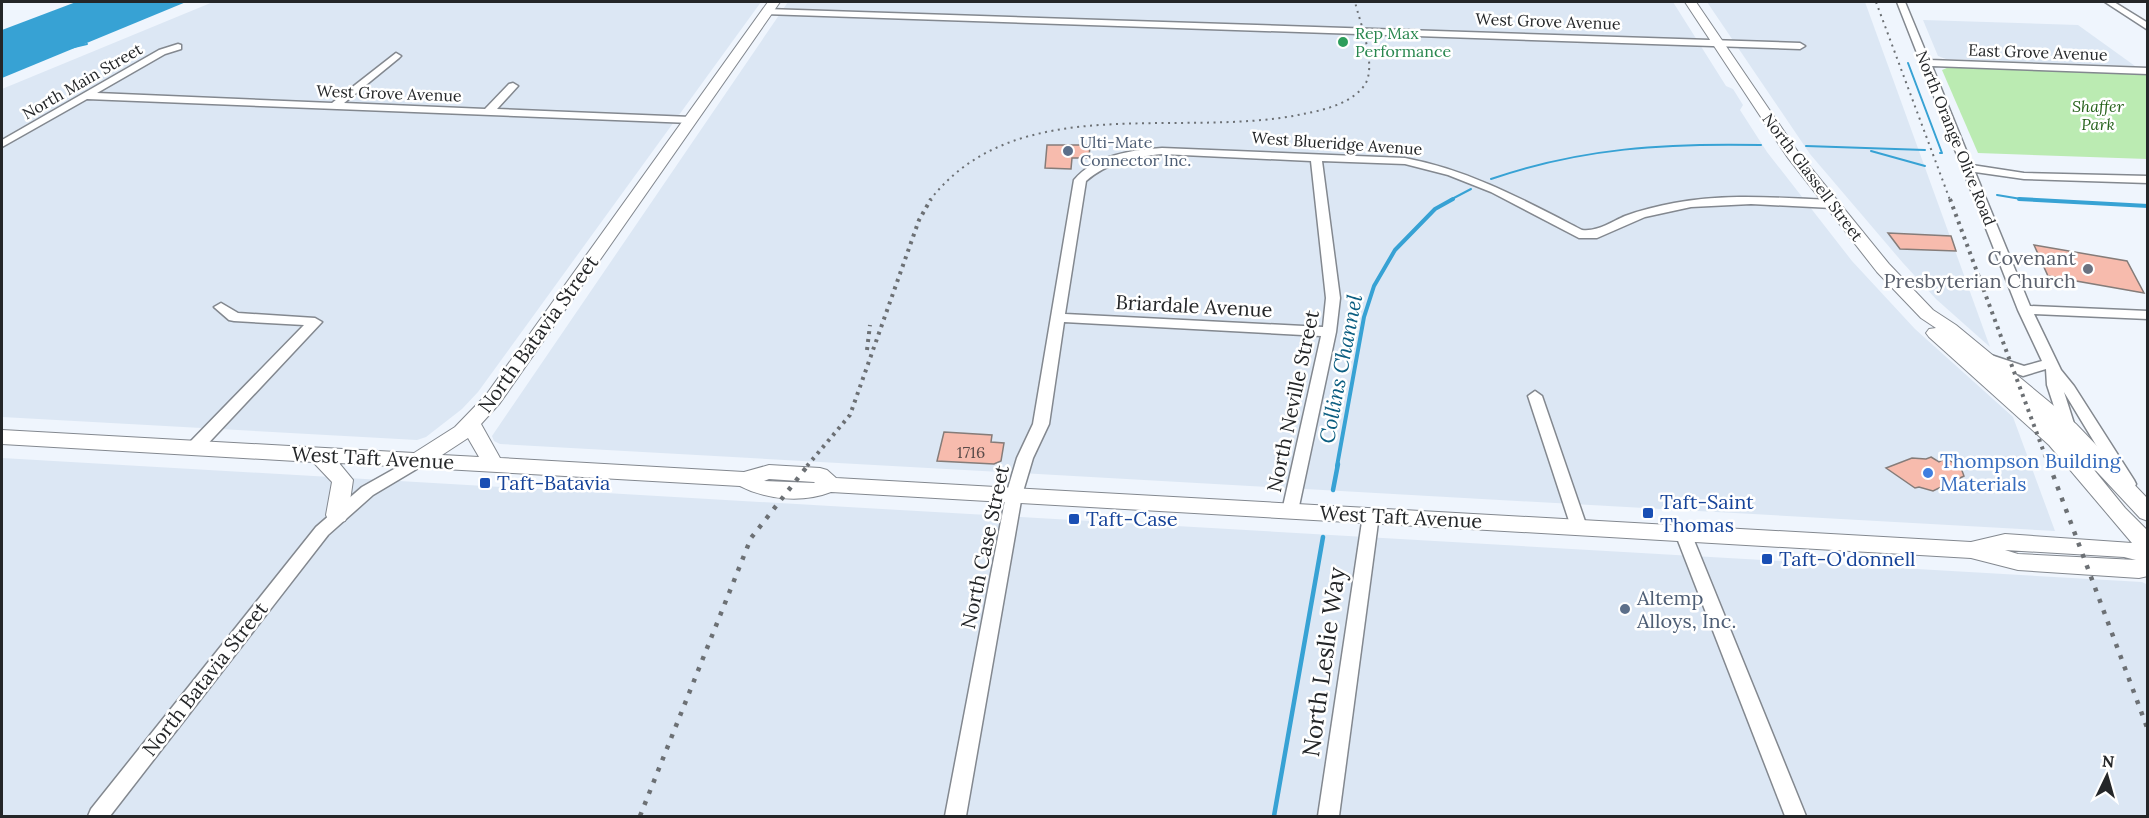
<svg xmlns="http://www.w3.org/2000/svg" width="2149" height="818" viewBox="0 0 2149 818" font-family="Lora,serif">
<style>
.built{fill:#dce7f4}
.green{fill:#bbebb2}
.water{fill:#37a2d4}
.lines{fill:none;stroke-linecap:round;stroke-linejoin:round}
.stream-far2{stroke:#37a2d4;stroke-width:2}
.stream-far1{stroke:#37a2d4;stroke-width:4}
.stream{stroke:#37a2d4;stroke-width:4.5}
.building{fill:#f7bbad;stroke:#857c79;stroke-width:1.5}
.minor-casing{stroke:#83888f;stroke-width:3}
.major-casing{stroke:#83888f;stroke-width:2}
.minor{fill:#fff;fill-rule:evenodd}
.major{fill:#fff;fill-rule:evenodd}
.rail-far2{stroke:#6c7074;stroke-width:2;stroke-dasharray:2 4.5;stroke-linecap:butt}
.rail-far1{stroke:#6c7074;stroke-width:4;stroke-dasharray:3 5;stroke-linecap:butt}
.rail{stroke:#6c7074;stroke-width:4.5;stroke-dasharray:4 8;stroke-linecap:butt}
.leisure-dot{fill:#2e9e5b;stroke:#fff;stroke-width:2}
.service-dot{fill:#5c6f8a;stroke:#fff;stroke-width:2}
.worship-dot{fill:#6b7280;stroke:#fff;stroke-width:2}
.shop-dot{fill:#3f7fe0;stroke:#fff;stroke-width:2}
.transit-dot{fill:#1a4fb4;stroke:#fff;stroke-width:2}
.labels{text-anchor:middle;stroke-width:5;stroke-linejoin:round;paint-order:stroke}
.far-street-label{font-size:16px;fill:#242628;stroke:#fff}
.far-leisure-label{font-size:16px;fill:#27864d;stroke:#fff;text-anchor:start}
.far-park-label{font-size:16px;font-style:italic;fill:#26621b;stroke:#fff}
.far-service-label{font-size:16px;fill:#4e5e75;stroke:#fff;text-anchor:start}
.number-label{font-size:16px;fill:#594b49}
.worship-label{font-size:20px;fill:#5b616d;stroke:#fff;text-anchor:end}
.street-label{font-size:20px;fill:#242628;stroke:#fff}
.shop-label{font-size:20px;fill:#366cbe;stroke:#fff;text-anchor:start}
.transit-label{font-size:20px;fill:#164399;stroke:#fff;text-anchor:start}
.service-label{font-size:20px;fill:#4e5e75;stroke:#fff;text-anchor:start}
.water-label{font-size:21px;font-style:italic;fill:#0a5d80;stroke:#fff}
.near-street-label{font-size:24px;fill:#242628;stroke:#fff}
</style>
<rect width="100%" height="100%" fill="#eff5fd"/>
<g class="built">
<path d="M 213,2 L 761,2 L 478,392 L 462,409 L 426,437 L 417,440 L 2,417 L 2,89 Z"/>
<path d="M 788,2 L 1673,2 L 1726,86 L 1733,89 L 1743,105 L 1740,110 L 1767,152 L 1852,261 L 1915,329 L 2013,417 L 2055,531 L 500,444 L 494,441 L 492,436 Z"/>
<path d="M 1707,2 L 1865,2 L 1990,347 L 1936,299 L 1903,263 L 1810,154 Z"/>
<path d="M 1923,20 L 2078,25 L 2135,66 L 1946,59 L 1938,56 Z"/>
<path d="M 2,458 L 2142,582 L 2148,585 L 2147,816 L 2,816 Z"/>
</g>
<path class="green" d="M 1949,67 L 2147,74 L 2147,159 L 1978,153 L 1942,70 Z"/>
<path class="water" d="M 76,2 L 186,2 L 2,78 L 2,30 Z"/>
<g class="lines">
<g class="stream-far2">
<path d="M 70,48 L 87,44"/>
<path d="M 1908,63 L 1942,153 L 1940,153"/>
<path d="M 1806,146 L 1925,150"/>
<path d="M 1871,151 L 1925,166"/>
<path d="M 1491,179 C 1581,148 1666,143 1761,145"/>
<path d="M 1997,195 L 2027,200"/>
<path d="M 1450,200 L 1471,189"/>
</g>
<g class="stream-far1">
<path d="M 2019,199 L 2148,206"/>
<path d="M 1337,466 L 1364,317 L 1374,286 L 1395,250 L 1435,209 L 1453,199"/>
</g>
<g class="stream">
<path d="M 1333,490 L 1338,464"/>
<path d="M 1274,816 L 1323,537"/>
</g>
</g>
<g class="building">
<path d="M 1047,145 L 1090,145 L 1089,158 L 1072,158 L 1071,169 L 1045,168 Z"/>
<path d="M 1888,233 L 1951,236 L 1956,251 L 1900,249 Z"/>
<path d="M 2034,245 L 2127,261 L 2144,293 L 2048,276 Z"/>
<path d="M 944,432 L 992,435 L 991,442 L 1004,443 L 1001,461 L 994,464 L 937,461 Z"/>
<path d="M 1931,457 L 1939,462 L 1946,458 L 1961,468 L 1964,476 L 1933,491 L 1919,487 L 1915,488 L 1886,468 L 1912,458 L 1926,459 Z"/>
</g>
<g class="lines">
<g class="minor-casing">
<g id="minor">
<path d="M 1897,2 L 1905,2 L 1929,60 L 2148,68 L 2148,74 L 1932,66 L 1972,165 L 2024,173 L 2148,176 L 2148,183 L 2024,179 L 1975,172 L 2030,306 L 2148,311 L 2148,319 L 2034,314 L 2061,370 L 2074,386 L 2134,480 L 2136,484 L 2134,488 L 2122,488 L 2064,392 L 2077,433 L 2069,438 L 2064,437 L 2047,385 L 2046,369 L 2023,376 L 1983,361 L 1981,358 L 1988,354 L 2024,366 L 2042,361 L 2018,310 Z"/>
<path d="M 2105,2 L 2114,2 L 2148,23 L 2148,30 Z"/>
<path d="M 767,9 L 1800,43 L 1805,46 L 1800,49 L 764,14 L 764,10 Z"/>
<path d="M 178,44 L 181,45 L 181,49 L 165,54 L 97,93 L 332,103 L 396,53 L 401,56 L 399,58 L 344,103 L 485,109 L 509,84 L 513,83 L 518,86 L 497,109 L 691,117 L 696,120 L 691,123 L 87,99 L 2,147 L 2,140 L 159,50 Z"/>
<path d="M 1162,148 L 1405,158 C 1469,170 1524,200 1582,230 C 1597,232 1611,222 1625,216 C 1641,210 1658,206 1674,203 C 1727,193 1779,198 1832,200 L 1838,204 L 1832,208 L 1751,204 L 1691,207 L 1645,217 L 1597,238 L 1579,238 L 1491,192 L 1448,175 L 1405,164 L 1322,161 L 1340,298 L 1336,332 L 1298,511 L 1296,515 L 1284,515 L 1282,511 L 1321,336 L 1064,322 L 1049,424 L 1033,458 L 1022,495 L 966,816 L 945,816 L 1006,495 L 1017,458 L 1033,424 L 1074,180 C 1095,155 1131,150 1162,148 ZM 1162,154 L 1311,161 L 1326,298 L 1323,327 L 1065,314 L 1086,181 C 1108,162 1133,157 1162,154 Z"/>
<path d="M 221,303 L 238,313 L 315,318 L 322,322 L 201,451 L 189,451 L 187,447 L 189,443 L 304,325 L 234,321 L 229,320 L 214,307 Z"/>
<path d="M 1535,391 L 1542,396 L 1587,527 L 1585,531 L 1573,531 L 1571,527 L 1528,396 Z"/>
<path d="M 419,455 L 425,456 L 427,460 L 425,464 L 373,495 L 328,535 L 110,816 L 88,816 L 91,809 L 316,527 L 362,487 Z"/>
<path d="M 1371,509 L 1377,511 L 1379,515 L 1339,816 L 1318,816 L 1363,515 L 1365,511 Z"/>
<path d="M 1683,527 L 1689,529 L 1691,533 L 1806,816 L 1785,816 L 1675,533 L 1677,529 Z"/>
</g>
</g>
<g class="major-casing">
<path id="major" d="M 768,2 L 780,2 L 500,403 L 481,424 L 500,458 L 744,472 L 769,465 L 820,468 L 827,470 L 836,478 L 1971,542 L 2005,534 L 2132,543 L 2049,445 L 1929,337 L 1926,333 L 1929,329 L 1936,328 L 1921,318 L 1877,272 L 1788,158 L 1685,2 L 1696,2 L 1798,152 L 1889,264 L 1933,310 L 1956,325 L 2076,424 L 2148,499 L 2148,521 L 2140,518 L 2086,460 L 2125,508 L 2148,531 L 2148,576 L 2139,578 L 2018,570 L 1971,558 L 831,492 C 803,503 767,500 740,486 L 339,463 L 353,480 L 348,515 L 345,521 L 337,523 L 329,521 L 326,515 L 332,482 L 313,462 L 2,444 L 2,430 L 414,453 L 455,427 L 486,395 ZM 468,438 L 479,457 L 442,455 ZM 769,479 L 814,482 L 815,483 L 764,481 ZM 2005,550 L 2124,557 L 2136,560 L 2018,554 Z"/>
</g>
<use href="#minor" class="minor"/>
<use href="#major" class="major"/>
<g class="rail-far2">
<path d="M 1876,2 L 1950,200"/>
<path d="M 930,200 C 1017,88 1181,140 1303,114 C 1324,110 1350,104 1364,86 C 1378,67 1360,23 1355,2"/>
</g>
<g class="rail-far1">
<path d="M 1950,199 L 2049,466"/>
<path d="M 867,350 L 870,325"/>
<path d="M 807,466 L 850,415 L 919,220 L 931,199"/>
</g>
<g class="rail">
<path d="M 2049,464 L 2148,730"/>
<path d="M 640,816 L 751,538 L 809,464"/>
</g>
</g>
<circle class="leisure-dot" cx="1343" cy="42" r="6"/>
<g class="service-dot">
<circle cx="1068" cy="151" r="6"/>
<circle cx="1625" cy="609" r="6"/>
</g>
<circle class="worship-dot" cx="2088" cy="269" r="6"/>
<circle class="shop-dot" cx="1928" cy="473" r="6"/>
<g class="transit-dot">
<rect x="479" y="477" width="12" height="12" rx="3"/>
<rect x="1642" y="507" width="12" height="12" rx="3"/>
<rect x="1068" y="513" width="12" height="12" rx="3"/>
<rect x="1761" y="553" width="12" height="12" rx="3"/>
</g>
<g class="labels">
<g class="far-street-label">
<text transform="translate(1548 21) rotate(2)" y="6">West Grove Avenue</text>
<text transform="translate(2038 52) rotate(2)" y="6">East Grove Avenue</text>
<text transform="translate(82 81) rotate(-30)" y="6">North Main Street</text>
<text transform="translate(389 93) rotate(2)" y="6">West Grove Avenue</text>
<text transform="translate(1956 138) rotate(68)" y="6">North Orange Olive Road</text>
<text transform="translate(1337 143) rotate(4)" y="6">West Blueridge Avenue</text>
<text transform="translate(1813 177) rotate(53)" y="6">North Glassell Street</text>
</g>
<g class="far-leisure-label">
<text x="1355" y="39">Rep Max<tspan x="1355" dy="18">Performance</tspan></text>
</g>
<g class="far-park-label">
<text x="2098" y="112">Shaffer<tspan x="2098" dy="18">Park</tspan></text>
</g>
<g class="far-service-label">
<text x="1080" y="148">Ulti-Mate<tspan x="1080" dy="18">Connector Inc.</tspan></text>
</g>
<g class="number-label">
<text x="971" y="458">1716</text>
</g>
<g class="worship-label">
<text x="2076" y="265">Covenant<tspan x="2076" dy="23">Presbyterian Church</tspan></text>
</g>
<g class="street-label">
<text transform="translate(1194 306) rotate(3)" y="7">Briardale Avenue</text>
<text transform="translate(538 334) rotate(-54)" y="7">North Batavia Street</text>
<text transform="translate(1293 401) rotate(-78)" y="7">North Neville Street</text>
<text transform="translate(373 458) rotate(3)" y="7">West Taft Avenue</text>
<text transform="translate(1401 517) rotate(3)" y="7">West Taft Avenue</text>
<text transform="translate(985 547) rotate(-78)" y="7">North Case Street</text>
<text transform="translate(205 679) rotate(-52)" y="7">North Batavia Street</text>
</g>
<g class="shop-label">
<text x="1940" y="468">Thompson Building<tspan x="1940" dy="23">Materials</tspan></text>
</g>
<g class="transit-label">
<text x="497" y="490">Taft-Batavia</text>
<text x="1660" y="509">Taft-Saint<tspan x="1660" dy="23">Thomas</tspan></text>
<text x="1086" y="526">Taft-Case</text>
<text x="1779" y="566">Taft-O'donnell</text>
</g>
<g class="service-label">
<text x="1637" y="605">Altemp<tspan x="1637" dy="23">Alloys, Inc.</tspan></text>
</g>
<g class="water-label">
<text transform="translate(1341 369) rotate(-79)" y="7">Collins Channel</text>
</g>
<g class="near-street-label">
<text transform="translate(1324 662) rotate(-82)" y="8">North Leslie Way</text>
</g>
</g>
<rect width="2149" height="818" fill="none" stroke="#242628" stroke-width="6"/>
<g transform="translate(2107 776) rotate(5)" stroke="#ffffff" stroke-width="4.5" paint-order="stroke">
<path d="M0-4.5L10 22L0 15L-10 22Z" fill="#242628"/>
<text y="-9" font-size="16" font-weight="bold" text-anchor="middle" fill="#242628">N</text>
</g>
</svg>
